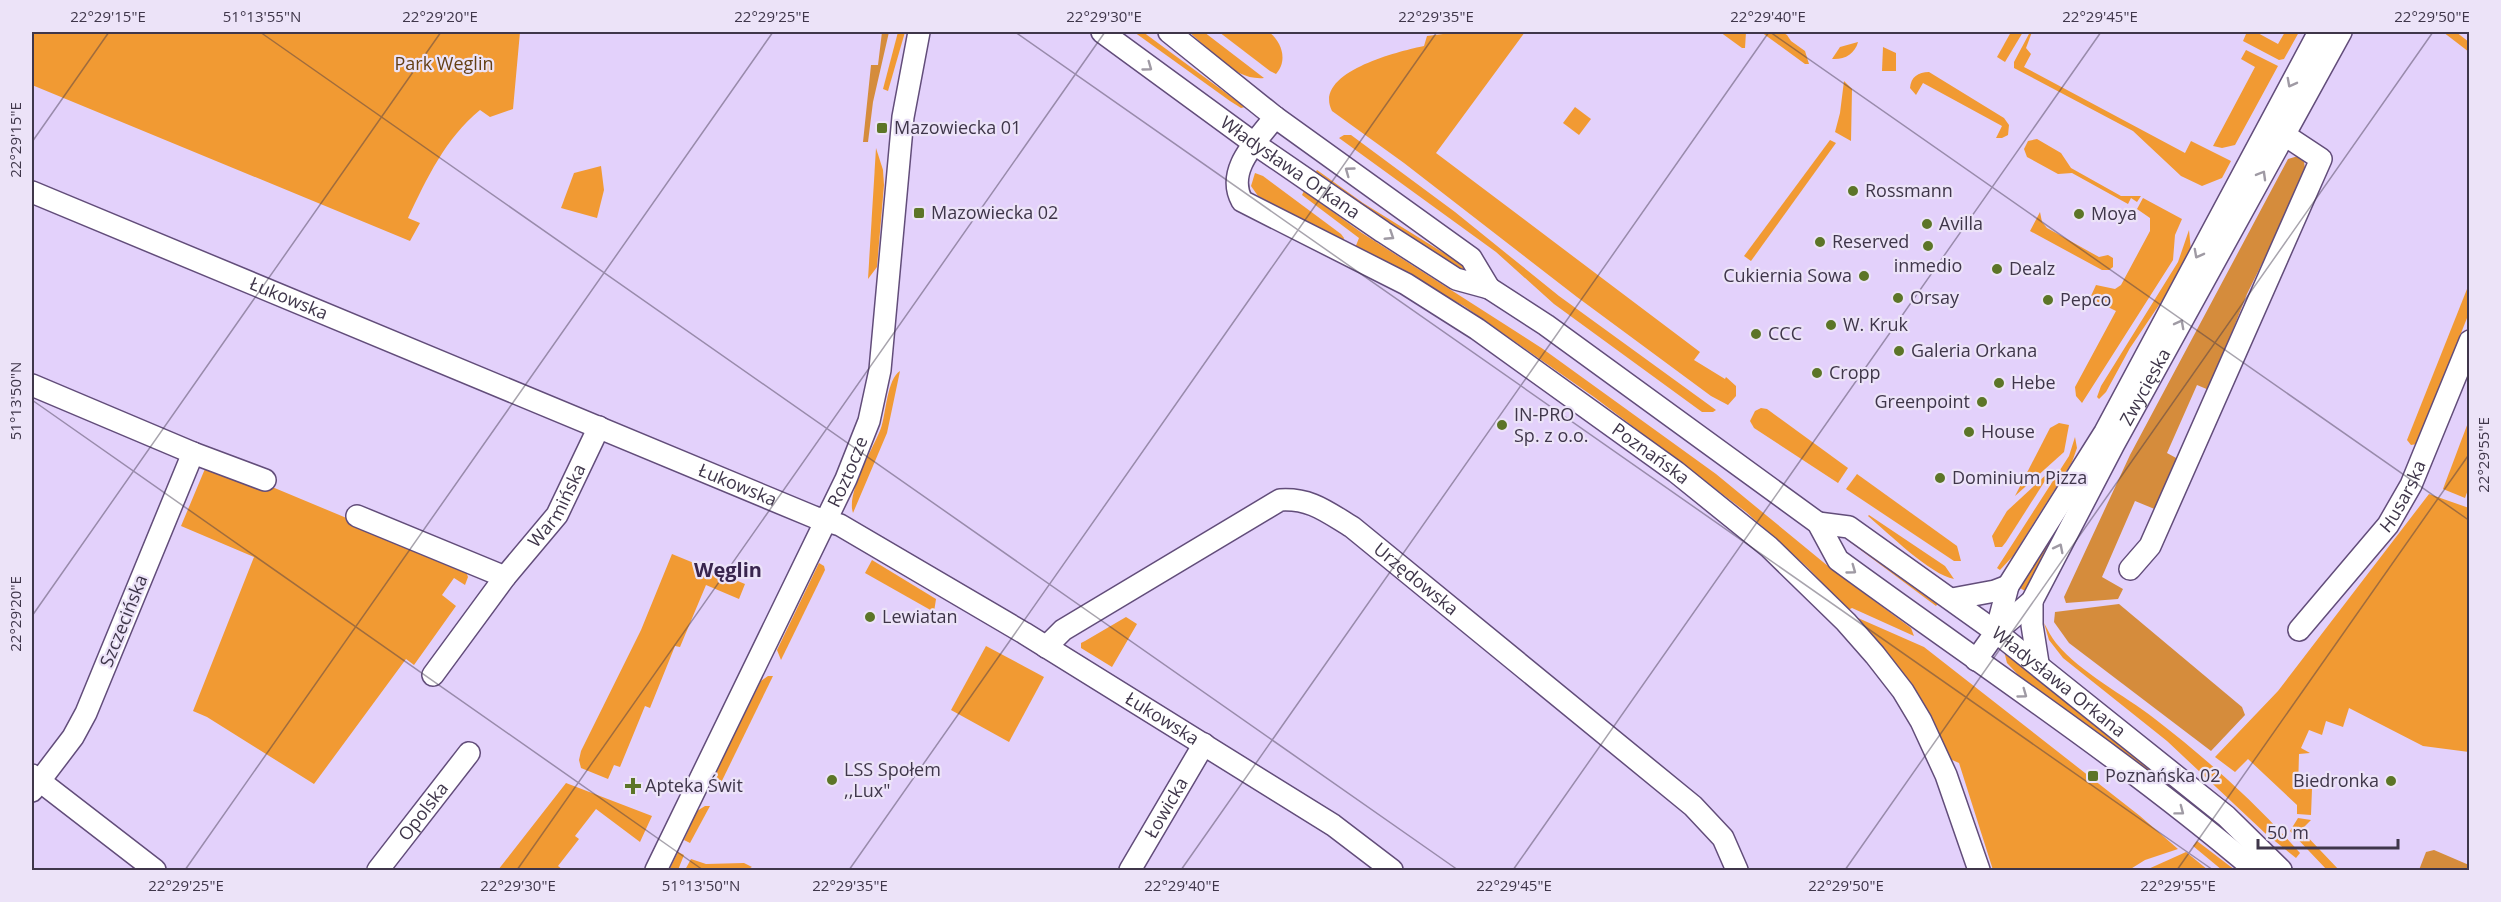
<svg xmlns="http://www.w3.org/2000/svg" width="2501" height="902" viewBox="0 0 2501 902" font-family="'Open Sans',sans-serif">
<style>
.green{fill:#f19a33}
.forest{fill:#d58c3c}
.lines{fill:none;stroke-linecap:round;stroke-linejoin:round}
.minor-casing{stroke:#624d7a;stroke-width:24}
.minor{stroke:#fff;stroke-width:21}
.oneway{stroke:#9f9aa4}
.ticks{fill:none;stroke:#3f364a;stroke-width:1.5;stroke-opacity:0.45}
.poi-dot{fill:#5c7527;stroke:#ece3f8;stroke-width:2}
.labels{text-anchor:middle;stroke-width:4.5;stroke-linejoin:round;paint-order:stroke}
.park-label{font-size:18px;fill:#643f15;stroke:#ece3f8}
.poi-label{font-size:18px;fill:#3f364a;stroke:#ece3f8;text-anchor:start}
.street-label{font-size:18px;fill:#3f364a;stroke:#ece3f8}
.neighbourhood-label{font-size:20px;font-weight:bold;fill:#39254e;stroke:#ece3f8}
.neatline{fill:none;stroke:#3f364a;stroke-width:2}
.ticks-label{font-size:15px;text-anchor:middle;fill:#3f364a}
</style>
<rect width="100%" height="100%" fill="#e3d1fb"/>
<g class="green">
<path d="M 32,32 L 520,32 L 513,109 L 490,117 L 480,110 C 445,139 427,178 408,218 L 420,223 L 410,241 L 32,85 Z"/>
<path d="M 898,32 L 905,32 L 888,91 L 883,89 Z"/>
<path d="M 1134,32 L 1143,32 L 1245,107 L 1241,108 L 1230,101 Z"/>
<path d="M 1189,32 L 1204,32 L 1264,78 C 1234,81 1210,49 1189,32 Z"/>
<path d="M 1219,32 L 1269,32 C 1282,42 1288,61 1276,74 L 1270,71 Z"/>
<path d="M 1459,32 L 1525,32 L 1436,153 L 1700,352 L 1694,360 L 1725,379 L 1726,377 L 1736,386 L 1736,396 L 1728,405 L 1711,396 L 1577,297 L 1404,163 L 1332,111 C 1312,72 1400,51 1424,46 L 1427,36 Z"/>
<path d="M 1720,32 L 1746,32 L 1745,48 L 1742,48 Z"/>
<path d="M 1761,32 L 1782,32 L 1787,35 L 1791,41 L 1805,51 L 1809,64 L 1805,64 Z"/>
<path d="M 2011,32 L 2023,32 L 2005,62 L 1997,57 Z"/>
<path d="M 2030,32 L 2032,32 L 2026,48 L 2031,54 L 2024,67 L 2185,153 L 2191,141 L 2231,161 L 2222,178 L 2202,186 L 2181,176 L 2133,131 L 2014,68 L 2014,62 Z"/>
<path d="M 2242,32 L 2256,32 L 2278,44 L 2285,32 L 2299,32 L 2284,59 L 2279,60 L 2243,41 L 2246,34 Z"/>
<path d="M 2443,32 L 2456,32 L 2469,42 L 2469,52 Z"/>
<path d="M 1858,42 C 1855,54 1844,60 1832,59 L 1840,47 Z"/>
<path d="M 1883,47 L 1896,53 L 1896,71 L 1882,71 Z"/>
<path d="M 2246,50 L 2278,66 L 2235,145 L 2222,148 L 2213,146 L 2255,67 L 2241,59 Z"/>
<path d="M 1929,72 L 2004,118 L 2009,125 L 2008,135 L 2002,138 L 1996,138 L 2002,126 L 1923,83 L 1916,95 L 1910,88 C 1911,77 1918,72 1929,72 Z"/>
<path d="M 1844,81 L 1852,89 L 1851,141 L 1835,132 L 1840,113 Z"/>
<path d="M 1575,107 L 1591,119 L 1579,135 L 1563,123 Z"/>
<path d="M 1344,135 L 1351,135 L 1455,212 L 1559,296 L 1716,410 L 1713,412 L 1702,412 L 1554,304 L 1496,252 L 1339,138 Z"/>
<path d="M 2037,139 L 2061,153 L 2071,168 L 2121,196 L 2141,196 L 2137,202 L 2131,198 L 2128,204 L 2072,173 L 2058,174 L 2027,157 L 2024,149 L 2028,141 Z"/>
<path d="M 1830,140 L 1836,143 L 1751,261 L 1744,256 Z"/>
<path d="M 876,148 L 883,170 L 884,185 L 877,267 L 868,279 Z"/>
<path d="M 601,166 L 604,190 L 597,218 L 561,208 L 574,173 Z"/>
<path d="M 1317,170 L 1363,203 L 1468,268 L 1466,273 L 1379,220 L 1315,173 Z"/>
<path d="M 1255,173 L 1263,176 L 1341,234 L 1344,238 L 1343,242 L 1258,196 L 1251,186 Z"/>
<path d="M 1304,191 L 1362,233 L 1543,349 L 1716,474 L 1834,571 L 1911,628 L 1914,636 L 1852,608 L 1848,610 L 1807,567 L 1746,512 L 1594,397 L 1464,306 L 1355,248 L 1359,238 L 1302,195 Z"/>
<path d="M 2143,198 L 2182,219 L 2175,235 L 2173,260 L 2082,403 L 2076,396 L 2075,387 L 2116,311 L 2090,298 L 2096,285 L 2115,289 L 2121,285 L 2150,231 L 2150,218 L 2137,209 Z"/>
<path d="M 2040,212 L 2042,222 L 2047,228 L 2099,257 L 2108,255 L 2113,258 L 2113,267 L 2109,270 L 2102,270 L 2030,231 Z"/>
<path d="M 2189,230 L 2191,251 L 2184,268 L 2130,348 L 2106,392 L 2099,399 L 2097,397 L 2101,386 L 2178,262 Z"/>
<path d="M 2469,284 L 2469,313 L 2417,444 L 2411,445 L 2407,440 Z"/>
<path d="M 900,371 L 887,433 L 853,513 C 846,493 873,449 881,428 C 886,414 887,379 900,371 Z"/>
<path d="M 1761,408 L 1767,409 L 1848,468 L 1838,483 L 1754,428 L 1750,421 L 1755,411 Z"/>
<path d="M 2469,420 L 2469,487 L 2465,498 L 2443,489 Z"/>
<path d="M 2059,423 L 2069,425 L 2064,452 L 2015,496 L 2050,428 Z"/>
<path d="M 2075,437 L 2077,448 L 2072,462 L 2013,556 L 2000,570 L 1997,568 L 2069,456 Z"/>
<path d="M 207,464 L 265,484 L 464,567 L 468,577 L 465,585 L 454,578 L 442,595 L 456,606 L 414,665 L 406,659 L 314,784 L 207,717 L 193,711 L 254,557 L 181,526 Z"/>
<path d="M 2049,472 L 2050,473 L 2006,542 L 2002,547 L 1995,547 L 1992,536 L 2007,511 Z"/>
<path d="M 1857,474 L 1957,546 L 1961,561 L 1954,561 L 1846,489 Z"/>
<path d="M 2429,494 L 2469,508 L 2469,752 L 2423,746 L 2349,708 L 2343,727 L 2326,721 L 2322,735 L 2309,730 L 2301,748 L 2310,753 L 2299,754 L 2298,789 L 2312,789 L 2311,815 L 2297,814 L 2297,805 L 2248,759 L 2235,772 L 2215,757 L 2278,691 Z"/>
<path d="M 1869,515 L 1945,566 L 1954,579 C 1931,575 1888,533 1868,516 Z"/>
<path d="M 2058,527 L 2060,528 L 2025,591 L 2020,588 Z"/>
<path d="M 1849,540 L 1939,602 L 1936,606 L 1850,542 Z"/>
<path d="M 672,554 L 745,584 L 739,599 L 706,585 L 680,647 L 675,646 L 650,708 L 645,706 L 620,767 L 614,765 L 608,779 L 581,768 L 579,760 L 581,751 L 641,630 Z"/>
<path d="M 872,560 L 936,599 L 934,612 L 865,573 Z"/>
<path d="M 819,563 L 824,566 L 825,570 L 781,660 L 777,650 Z"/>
<path d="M 1126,617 L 1137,624 L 1112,667 L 1081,648 L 1081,643 L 1085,641 Z"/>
<path d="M 1858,618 L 1924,647 L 2140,816 L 2178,849 L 2145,860 L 2129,870 L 1993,870 L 1959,763 L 1950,759 L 1857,620 Z"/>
<path d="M 2044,623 C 2048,630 2051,637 2056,643 C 2082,674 2123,694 2155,719 C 2207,759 2256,803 2300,853 L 2296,858 L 2266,834 L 2167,741 L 2063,658 L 2049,640 Z"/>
<path d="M 986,646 L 1044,677 L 1009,742 L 951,710 Z"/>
<path d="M 2004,651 L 2223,826 L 2222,828 L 2022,679 L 2007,663 Z"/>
<path d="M 768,676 L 773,676 L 717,791 L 714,788 L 713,778 L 761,681 Z"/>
<path d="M 566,783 L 652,816 L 640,842 L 596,809 L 575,836 L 579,839 L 558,866 L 563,870 L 498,870 Z"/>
<path d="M 705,806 L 710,806 L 690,843 L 684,840 L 697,811 Z"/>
<path d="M 2298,818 L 2311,820 L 2301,830 L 2339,870 L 2327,870 L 2290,831 Z"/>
<path d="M 2197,841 L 2235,870 L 2222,870 L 2193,846 Z"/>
<path d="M 678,852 L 684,855 L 678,870 L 669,870 Z"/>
<path d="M 2186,852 L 2208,870 L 2146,870 Z"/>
<path d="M 691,859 L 706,864 L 744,863 L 752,867 L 746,870 L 685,870 Z"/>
</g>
<g class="forest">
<path d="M 882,32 L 889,32 L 873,102 L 868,142 L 863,142 L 871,65 L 878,65 Z"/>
<path d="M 2298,156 L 2304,162 L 2306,174 L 2247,294 L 2209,390 L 2197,385 L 2167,453 L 2178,459 L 2157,510 L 2135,501 L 2102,577 L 2123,589 L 2118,599 L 2066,603 L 2064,597 L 2130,455 L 2288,159 Z"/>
<path d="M 2119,604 L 2242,707 L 2245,715 L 2211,751 L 2069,643 L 2054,622 L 2055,612 Z"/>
<path d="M 2434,850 L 2469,865 L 2469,870 L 2419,870 L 2426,852 Z"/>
</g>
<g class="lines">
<g class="minor-casing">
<g id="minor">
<path id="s1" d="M 1102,32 L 1255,144 L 1383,232 L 1456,279 L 1489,288 L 1546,325 L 1818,523 L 1838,560 C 1977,662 2123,758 2255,870"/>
<path d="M 1169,32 L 1275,117 L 1471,258 L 1489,288"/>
<path id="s2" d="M 1275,117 C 1257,141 1225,170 1242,201 L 1406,284 L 1477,329 L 1676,472 L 1769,547 L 1846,622 L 1875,655 L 1903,691 L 1921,721 L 1946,775 L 1979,870"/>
<path id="s3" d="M 32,192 L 814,517 L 840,525 L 1024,633 L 1333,825 L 1392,870"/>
<path d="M 32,385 L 193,453 L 86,713 L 73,737 L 32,791"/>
<path d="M 193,453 L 265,480"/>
<path id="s4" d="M 357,516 L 505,577 L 557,515 L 599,427"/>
<path id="s5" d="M 1818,523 L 1849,527 L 1996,632 L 2226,816 L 2281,870"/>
<path d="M 2130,569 L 2150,546 L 2321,159 L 2274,128"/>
<path d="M 1952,599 L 1995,591 L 2008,586"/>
<path d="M 2032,601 L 2032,625 L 2038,663"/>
<path id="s6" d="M 2299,630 L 2388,525 L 2411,485 L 2470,341"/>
<path d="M 1996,632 L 2008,586 L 2105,432 L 2319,32"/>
<path id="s7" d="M 1046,647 L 1063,630 L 1280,500 C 1311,498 1327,512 1352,527 L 1693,806 L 1723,838 L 1737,870"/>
<path id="s8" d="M 1976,660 L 1996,632 L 2032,601 L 2114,444 L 2341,32"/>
<path d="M 433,675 L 505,577"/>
<path d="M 32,775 L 155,870"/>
<path id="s9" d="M 378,870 L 469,753"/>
<path id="s10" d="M 656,870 L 846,479 L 869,421 L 880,370 L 903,117 L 919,32"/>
<path id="s11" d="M 1130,870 L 1204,744"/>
</g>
</g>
<use href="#minor" class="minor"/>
</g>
<defs><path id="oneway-chevron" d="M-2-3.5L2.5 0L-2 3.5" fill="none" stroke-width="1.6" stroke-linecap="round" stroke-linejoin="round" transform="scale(1.5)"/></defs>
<g class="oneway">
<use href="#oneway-chevron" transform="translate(1148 67) rotate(36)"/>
<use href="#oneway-chevron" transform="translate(2291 83) rotate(118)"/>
<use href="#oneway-chevron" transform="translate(1349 171) rotate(-144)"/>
<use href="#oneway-chevron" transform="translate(2262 175) rotate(-60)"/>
<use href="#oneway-chevron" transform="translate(1390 236) rotate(33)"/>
<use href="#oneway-chevron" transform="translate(2198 254) rotate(118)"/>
<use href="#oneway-chevron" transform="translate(2180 324) rotate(-62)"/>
<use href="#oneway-chevron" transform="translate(2059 548) rotate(-63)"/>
<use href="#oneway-chevron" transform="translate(1852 570) rotate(36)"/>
<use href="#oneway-chevron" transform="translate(2023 694) rotate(36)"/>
<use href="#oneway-chevron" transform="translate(2180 811) rotate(37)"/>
</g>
<path class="ticks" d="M 260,32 L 1458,870M 1015,32 L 2213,870M 1770,32 L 2470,521M 32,142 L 109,32M 32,400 L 703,870M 32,616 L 441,32M 185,870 L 773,32M 517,870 L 1105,32M 849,870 L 1437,32M 1181,870 L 1769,32M 1513,870 L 2101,32M 1845,870 L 2433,32M 2177,870 L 2470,453"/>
<g class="poi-dot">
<rect x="876" y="122" width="12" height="12" rx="3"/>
<circle cx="1853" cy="191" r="6"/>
<rect x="913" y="207" width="12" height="12" rx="3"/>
<circle cx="2079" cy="214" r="6"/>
<circle cx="1927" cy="224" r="6"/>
<circle cx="1820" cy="242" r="6"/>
<circle cx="1928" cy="246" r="6"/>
<circle cx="1997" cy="269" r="6"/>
<circle cx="1864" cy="276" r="6"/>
<circle cx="1898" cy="298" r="6"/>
<circle cx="2048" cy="300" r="6"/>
<circle cx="1831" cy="325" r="6"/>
<circle cx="1756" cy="334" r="6"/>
<circle cx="1899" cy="351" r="6"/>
<circle cx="1817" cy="373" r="6"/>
<circle cx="1999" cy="383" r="6"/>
<circle cx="1982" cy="402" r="6"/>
<circle cx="1502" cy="425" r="6"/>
<circle cx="1969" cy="432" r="6"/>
<circle cx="1940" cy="478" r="6"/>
<circle cx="870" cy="617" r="6"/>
<rect x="2087" y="770" width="12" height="12" rx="3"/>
<circle cx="832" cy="780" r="6"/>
<circle cx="2391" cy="781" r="6"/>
<path d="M630 777h6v6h6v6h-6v6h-6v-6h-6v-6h6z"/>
</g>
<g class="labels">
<g class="park-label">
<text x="444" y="70">Park Weglin</text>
</g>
<g class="poi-label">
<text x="894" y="134">Mazowiecka 01</text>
<text x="1865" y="197">Rossmann</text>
<text x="931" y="219">Mazowiecka 02</text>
<text x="2091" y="220">Moya</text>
<text x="1939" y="230">Avilla</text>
<text x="1832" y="248">Reserved</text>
<text x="1928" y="272" text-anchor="middle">inmedio</text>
<text x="2009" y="275">Dealz</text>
<text x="1852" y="282" text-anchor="end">Cukiernia Sowa</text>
<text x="1910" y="304">Orsay</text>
<text x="2060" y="306">Pepco</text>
<text x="1843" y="331">W. Kruk</text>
<text x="1768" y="340">CCC</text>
<text x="1911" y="357">Galeria Orkana</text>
<text x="1829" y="379">Cropp</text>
<text x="2011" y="389">Hebe</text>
<text x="1970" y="408" text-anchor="end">Greenpoint</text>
<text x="1514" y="421">IN-PRO<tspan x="1514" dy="21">Sp. z o.o.</tspan></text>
<text x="1981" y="438">House</text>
<text x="1952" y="484">Dominium Pizza</text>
<text x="882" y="623">Lewiatan</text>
<text x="844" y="776">LSS Społem<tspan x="844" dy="21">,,Lux"</tspan></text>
<text x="2105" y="782">Poznańska 02</text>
<text x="2379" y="787" text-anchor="end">Biedronka</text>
<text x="645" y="792">Apteka Świt</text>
</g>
<g class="street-label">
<text dy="6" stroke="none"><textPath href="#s1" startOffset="232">Władysława Orkana</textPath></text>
<text dy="6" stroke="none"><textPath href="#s3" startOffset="278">Łukowska</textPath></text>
<text dy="6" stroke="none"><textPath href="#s8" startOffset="324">Zwycięska</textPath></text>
<text dy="6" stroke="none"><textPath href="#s2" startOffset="578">Poznańska</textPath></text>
<text dy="6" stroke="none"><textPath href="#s10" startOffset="442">Roztocze</textPath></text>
<text dy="6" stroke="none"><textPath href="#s3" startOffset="764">Łukowska</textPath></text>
<text dy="6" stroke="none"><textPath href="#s6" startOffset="170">Husarska</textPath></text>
<text dy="6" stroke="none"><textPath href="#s4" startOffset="249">Warmińska</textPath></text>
<text dy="6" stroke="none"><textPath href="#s7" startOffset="438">Urzędowska</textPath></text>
<text transform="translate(124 621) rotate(-68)" y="6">Szczecińska</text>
<text dy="6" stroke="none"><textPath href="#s5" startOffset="292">Władysława Orkana</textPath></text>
<text dy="6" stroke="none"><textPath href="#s3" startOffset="1250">Łukowska</textPath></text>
<text dy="6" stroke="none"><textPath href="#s11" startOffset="72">Łowicka</textPath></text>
<text dy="6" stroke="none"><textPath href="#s9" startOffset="74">Opolska</textPath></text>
</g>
<g class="neighbourhood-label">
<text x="728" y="577">Węglin</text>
</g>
</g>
<rect width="2501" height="902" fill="none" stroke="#ece3f8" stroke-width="66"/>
<path d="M2258 839v9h140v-9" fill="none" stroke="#3f364a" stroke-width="3"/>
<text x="2267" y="839" font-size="18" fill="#3f364a" stroke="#ece3f8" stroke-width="4.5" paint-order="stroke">50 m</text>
<rect x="33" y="33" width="2435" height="836" class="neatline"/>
<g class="ticks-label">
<text x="108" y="22">22°29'15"E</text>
<text x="262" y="22">51°13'55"N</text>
<text x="440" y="22">22°29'20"E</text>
<text x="772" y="22">22°29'25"E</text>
<text x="1104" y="22">22°29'30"E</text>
<text x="1436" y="22">22°29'35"E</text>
<text x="1768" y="22">22°29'40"E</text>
<text x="2100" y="22">22°29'45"E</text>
<text x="2432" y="22">22°29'50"E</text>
<text transform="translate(16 140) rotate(-90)" y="5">22°29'15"E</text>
<text transform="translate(16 401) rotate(-90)" y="5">51°13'50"N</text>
<text transform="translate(2484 455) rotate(-90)" y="5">22°29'55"E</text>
<text transform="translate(16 614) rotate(-90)" y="5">22°29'20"E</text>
<text x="186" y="891">22°29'25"E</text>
<text x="518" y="891">22°29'30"E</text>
<text x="701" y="891">51°13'50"N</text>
<text x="850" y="891">22°29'35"E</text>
<text x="1182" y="891">22°29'40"E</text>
<text x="1514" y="891">22°29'45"E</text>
<text x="1846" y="891">22°29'50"E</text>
<text x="2178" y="891">22°29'55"E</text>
</g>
</svg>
